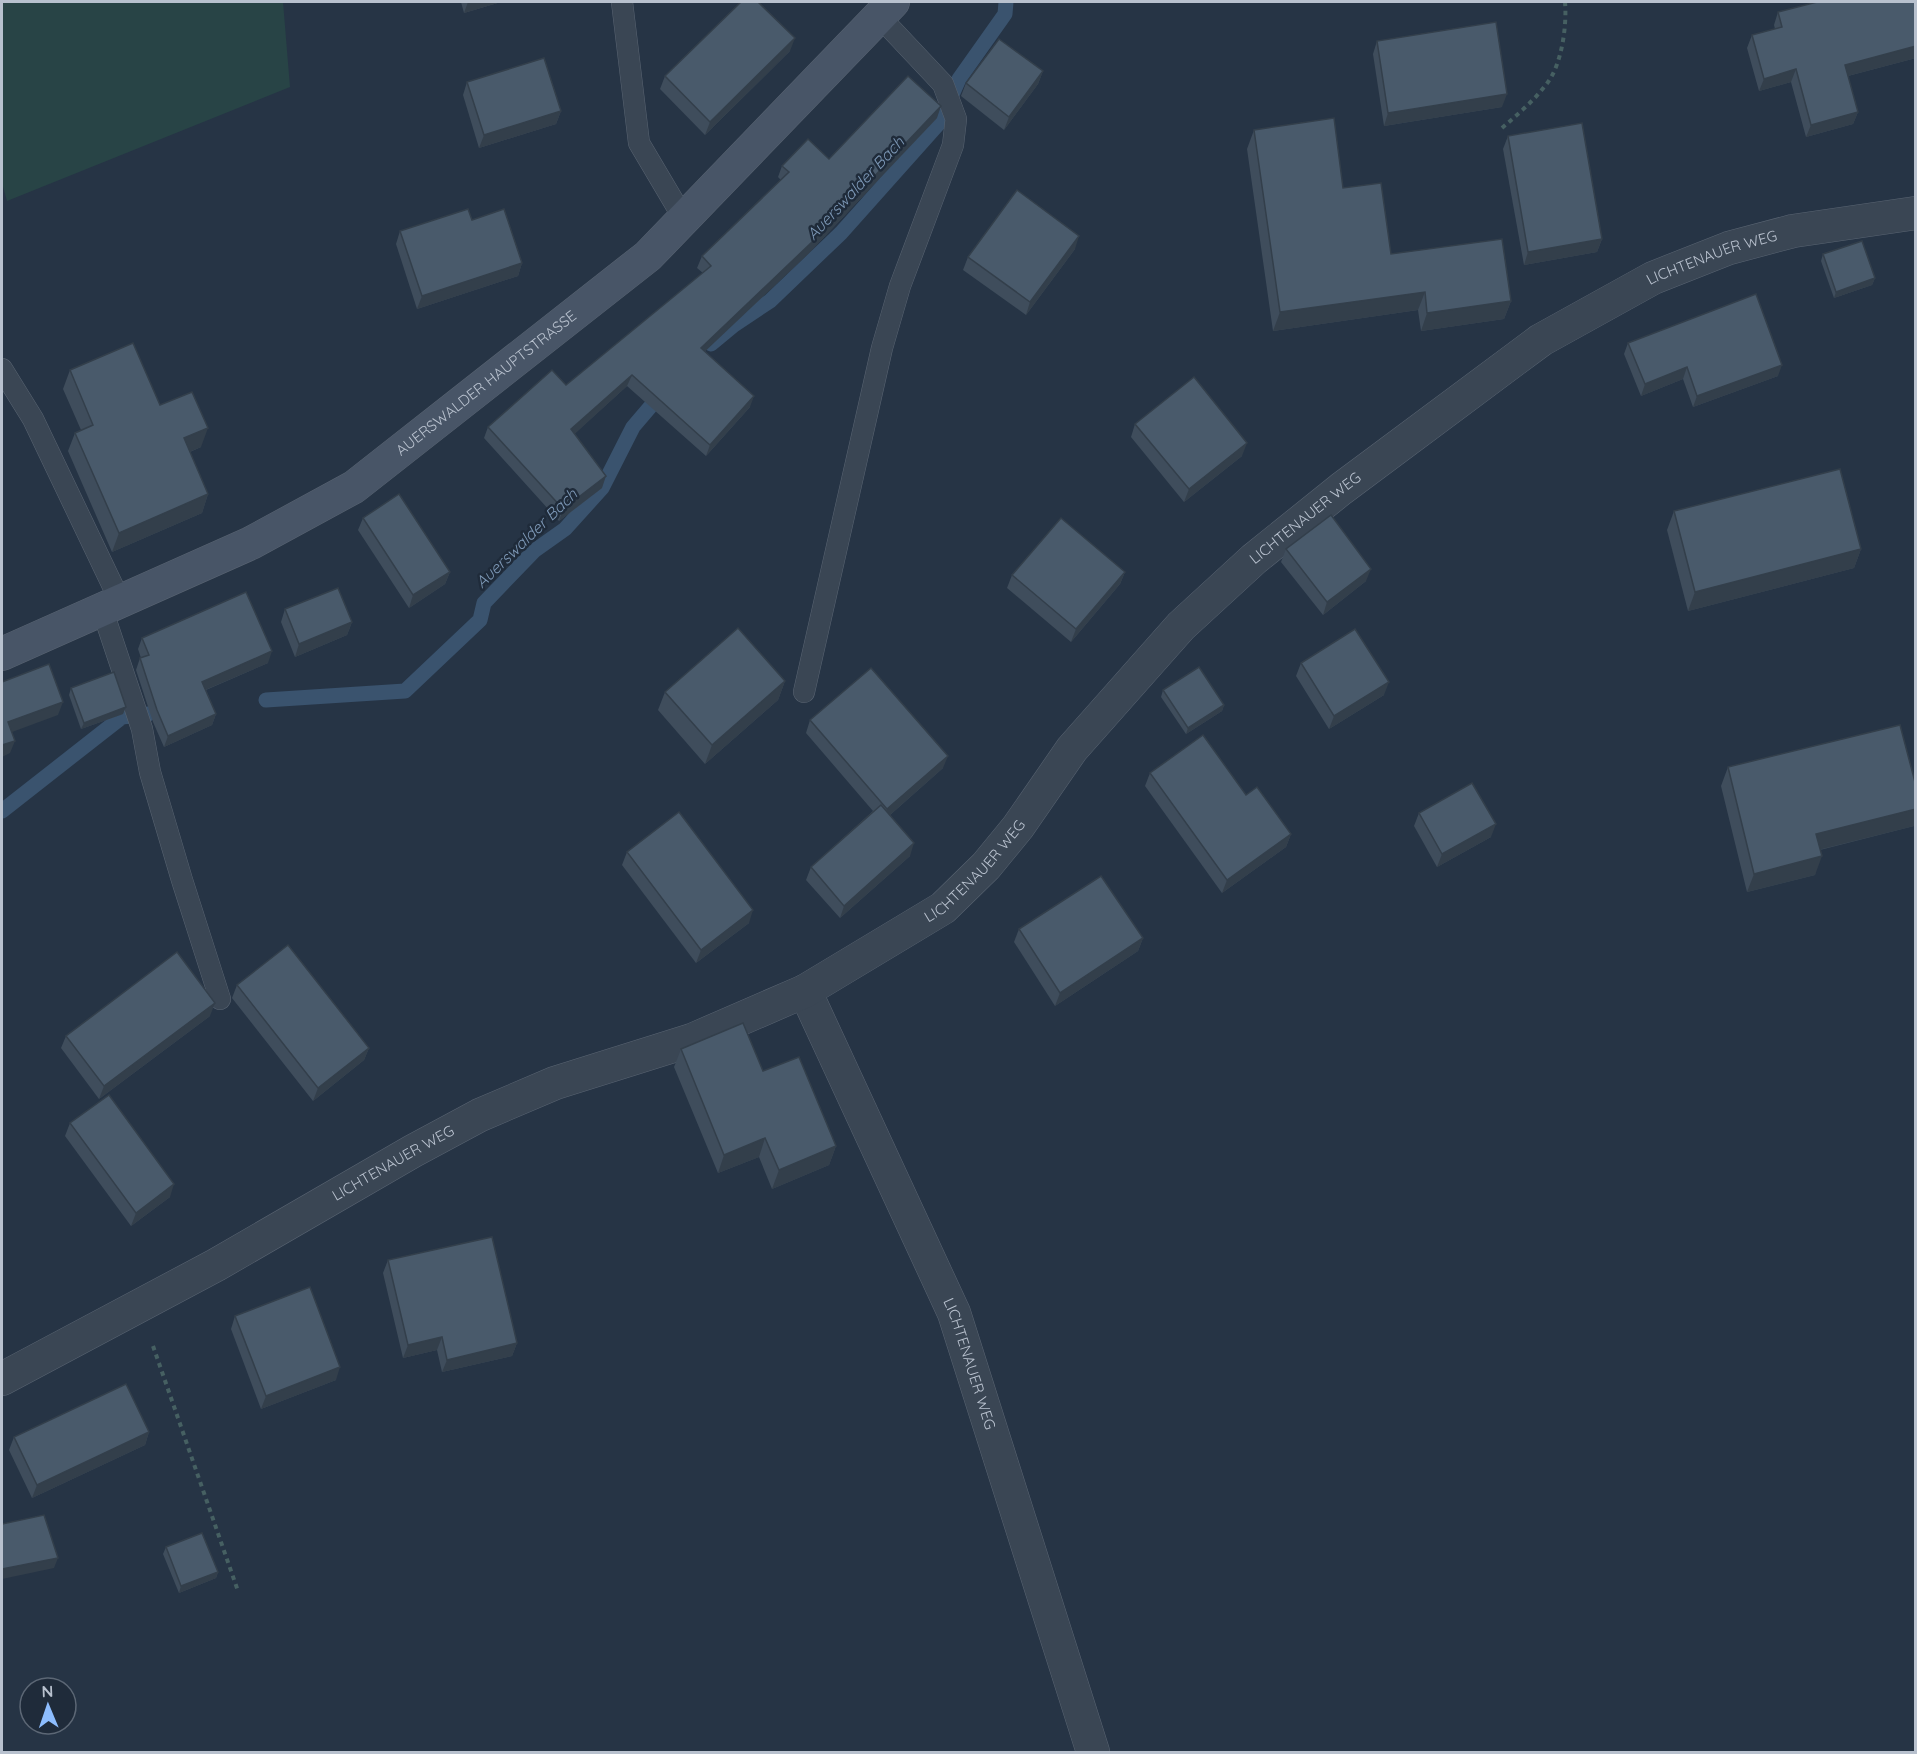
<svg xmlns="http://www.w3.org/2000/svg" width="1917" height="1754" viewBox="0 0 1917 1754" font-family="Quicksand,sans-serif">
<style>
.green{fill:#284446}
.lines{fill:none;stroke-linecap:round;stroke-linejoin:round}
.stream{stroke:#3a536e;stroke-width:15}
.service-casing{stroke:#596472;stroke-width:22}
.minor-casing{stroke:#596472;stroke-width:34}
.secondary-casing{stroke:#596472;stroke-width:34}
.path{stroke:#466062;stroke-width:4;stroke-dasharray:4.5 4.5;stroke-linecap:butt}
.service{stroke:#3a4654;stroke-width:21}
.minor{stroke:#3a4654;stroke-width:33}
.secondary{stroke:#485567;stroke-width:33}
.wall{fill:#3f4d5c}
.shaded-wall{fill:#333f4b}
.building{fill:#495a6b;stroke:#333f4b;stroke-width:1.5}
.labels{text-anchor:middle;stroke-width:5;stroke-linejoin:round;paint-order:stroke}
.street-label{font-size:15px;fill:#b8c1ce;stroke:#1f2b3a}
.water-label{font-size:16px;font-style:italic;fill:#7d98b6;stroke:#1f2b3a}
</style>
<rect width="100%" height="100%" fill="#263445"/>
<path class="green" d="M 2,2 L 283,2 L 290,87 L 7,201 L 2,183 Z"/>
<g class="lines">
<g class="stream">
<path d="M 711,344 L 734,325 L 770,301 L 841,233 L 940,122 L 959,79 L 1005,14 L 1006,2"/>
<path d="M 266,700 L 405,691 L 480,620 L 484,603 L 534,551 L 565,529 L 602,488 L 633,427 L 662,393"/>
<path d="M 2,811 L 122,717 L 148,714"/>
</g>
<g class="service-casing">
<g id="service">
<path d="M 622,2 L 639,143 L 684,219"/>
<path d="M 2,369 L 33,419 L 120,601"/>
<path d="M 102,609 L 142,729 L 150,772 L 182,880 L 220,999"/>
<path d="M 804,692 L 882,348 L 900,286 L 953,145 L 956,119 L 943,84 L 879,16"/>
</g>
</g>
<g class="minor-casing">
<g id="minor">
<path id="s1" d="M 805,991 L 954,1313 L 1093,1752"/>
<path id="s2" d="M 2,1379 L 216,1265 L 413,1151 L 480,1115 L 555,1083 L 692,1040 L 805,991 L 943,908 L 986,866 L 1018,827 L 1072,749 L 1181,626 L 1254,559 L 1341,489 L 1541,340 L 1653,278 L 1729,248 L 1793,231 L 1916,213"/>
</g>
</g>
<g class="secondary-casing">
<g id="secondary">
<path id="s3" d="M 2,654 L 251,543 L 354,487 L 648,256 L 893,2"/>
</g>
</g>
<g class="path">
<path d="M 1502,128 C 1518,114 1535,100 1548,82 C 1562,63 1567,25 1565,2"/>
<path d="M 153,1346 L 238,1591"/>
</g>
<use href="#service" class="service"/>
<use href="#minor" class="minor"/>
<use href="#secondary" class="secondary"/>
</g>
<g class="wall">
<path d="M 461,2 L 501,2 L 464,13 Z"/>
<path d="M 1916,2 L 1916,58 L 1848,76 L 1858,112 L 1853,124 L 1806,137 L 1791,82 L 1759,91 L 1747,48 L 1752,35 L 1775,29 L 1774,25 L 1778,12 Z"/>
<path d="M 1377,41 L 1502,107 L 1384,126 L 1373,54 Z"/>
<path d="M 790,51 L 705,135 L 660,89 L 665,76 Z"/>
<path d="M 1043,71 L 1038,84 L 1004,130 L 961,96 L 966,83 Z"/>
<path d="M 467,82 L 561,111 L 556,124 L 479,148 L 463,95 Z"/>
<path d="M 937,118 L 808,254 L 705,351 L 750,407 L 706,456 L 627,386 L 574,434 L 602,488 L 559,521 L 484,438 L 488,427 L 566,385 L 703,273 L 697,268 L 702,256 L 781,180 L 778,177 L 782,166 L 829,159 Z"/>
<path d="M 1254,130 L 1343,188 L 1391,254 L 1511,301 L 1504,319 L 1421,331 L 1418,310 L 1273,331 L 1247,149 Z"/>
<path d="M 1508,136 L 1602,239 L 1597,252 L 1524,265 L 1503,149 Z"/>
<path d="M 472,220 L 522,263 L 518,276 L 417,309 L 396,244 L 400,231 Z"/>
<path d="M 1075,249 L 1026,315 L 963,270 L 968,257 Z"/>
<path d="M 1823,254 L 1875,278 L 1872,285 L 1834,298 L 1821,261 Z"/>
<path d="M 1628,343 L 1778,376 L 1693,407 L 1683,379 L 1641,396 L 1624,354 Z"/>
<path d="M 70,370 L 160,405 L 201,447 L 190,452 L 208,494 L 202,513 L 112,552 L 68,451 L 75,433 L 81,430 L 63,389 Z"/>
<path d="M 1135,424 L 1242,456 L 1184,502 L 1131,437 Z"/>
<path d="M 1674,511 L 1861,549 L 1854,568 L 1688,611 L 1667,530 Z"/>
<path d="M 363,518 L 450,572 L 445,584 L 409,608 L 358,530 Z"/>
<path d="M 1286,549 L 1366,581 L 1323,615 L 1281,562 Z"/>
<path d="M 1125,572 L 1120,584 L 1071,642 L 1007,588 L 1012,575 Z"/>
<path d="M 285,609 L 352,622 L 347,635 L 295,657 L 281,622 Z"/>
<path d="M 142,638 L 268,663 L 206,690 L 216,714 L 212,725 L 164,747 L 153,722 L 136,670 L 140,658 L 141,658 L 138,649 Z"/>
<path d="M 1301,663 L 1384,695 L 1329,729 L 1296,676 Z"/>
<path d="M 785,681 L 778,700 L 705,764 L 658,710 L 665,692 Z"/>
<path d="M 71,688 L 123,714 L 81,729 L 69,695 Z"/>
<path d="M 1163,690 L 1224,705 L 1222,711 L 1186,734 L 1161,697 Z"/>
<path d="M 810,720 L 943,768 L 890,815 L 910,856 L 840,918 L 806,880 L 811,867 L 873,811 L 806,733 Z"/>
<path d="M 1728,767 L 1916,786 L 1916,822 L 1914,826 L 1820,850 L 1815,875 L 1747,892 L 1721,786 Z"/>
<path d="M 1150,773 L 1246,795 L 1291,834 L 1286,847 L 1222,893 L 1145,786 Z"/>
<path d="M 1419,813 L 1491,837 L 1437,867 L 1414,826 Z"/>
<path d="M 627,852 L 749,923 L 696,963 L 622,865 Z"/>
<path d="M 1019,929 L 1143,938 L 1138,951 L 1055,1006 L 1014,942 Z"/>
<path d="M 237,985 L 369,1048 L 364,1060 L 313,1101 L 232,998 Z"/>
<path d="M 210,1016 L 99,1099 L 61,1048 L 66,1036 Z"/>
<path d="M 681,1049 L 763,1071 L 836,1146 L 829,1165 L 772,1189 L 759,1157 L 718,1173 L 674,1067 Z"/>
<path d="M 70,1123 L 170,1197 L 131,1226 L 65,1136 Z"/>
<path d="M 388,1260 L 517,1343 L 512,1356 L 442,1372 L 437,1350 L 403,1358 L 383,1273 Z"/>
<path d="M 235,1316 L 336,1380 L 261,1409 L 231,1329 Z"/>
<path d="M 149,1432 L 145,1445 L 32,1498 L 9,1450 L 14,1437 Z"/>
<path d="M 166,1547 L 218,1572 L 216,1578 L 179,1593 L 163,1554 Z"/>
</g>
<g class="shaded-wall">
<path d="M 468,2 L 501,2 L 464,13 Z"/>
<path d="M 795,38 L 790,51 L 705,135 L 710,122 Z"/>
<path d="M 1916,46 L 1916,58 L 1840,78 L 1845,65 Z"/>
<path d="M 1796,69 L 1791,82 L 1759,91 L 1764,79 Z"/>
<path d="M 1043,71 L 1038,84 L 1004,130 L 1009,117 Z"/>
<path d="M 1507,94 L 1502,107 L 1384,126 L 1388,113 Z"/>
<path d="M 941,106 L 937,118 L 808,254 L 697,359 L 701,348 Z"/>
<path d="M 561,111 L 556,124 L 479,148 L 484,135 Z"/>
<path d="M 1858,112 L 1853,124 L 1806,137 L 1811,125 Z"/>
<path d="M 1079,236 L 1075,249 L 1026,315 L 1030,302 Z"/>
<path d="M 1602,239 L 1597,252 L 1524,265 L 1528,252 Z"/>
<path d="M 522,263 L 518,276 L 417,309 L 422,296 Z"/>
<path d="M 1875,278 L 1872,285 L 1834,298 L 1836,292 Z"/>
<path d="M 1425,292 L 1418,310 L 1273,331 L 1280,312 Z"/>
<path d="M 1511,301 L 1504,319 L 1421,331 L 1427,313 Z"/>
<path d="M 1782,365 L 1778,376 L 1693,407 L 1697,396 Z"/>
<path d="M 1687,367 L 1683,379 L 1641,396 L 1645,384 Z"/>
<path d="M 632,375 L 627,386 L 567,441 L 571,429 Z"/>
<path d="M 754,396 L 750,407 L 706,456 L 710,445 Z"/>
<path d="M 208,428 L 201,447 L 177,457 L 184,438 Z"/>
<path d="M 1247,443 L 1242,456 L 1184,502 L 1189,489 Z"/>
<path d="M 606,476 L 602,488 L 559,521 L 563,509 Z"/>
<path d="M 208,494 L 202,513 L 112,552 L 119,533 Z"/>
<path d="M 1861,549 L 1854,568 L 1688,611 L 1695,592 Z"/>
<path d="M 1371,569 L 1366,581 L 1323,615 L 1327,602 Z"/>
<path d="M 450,572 L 445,584 L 409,608 L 413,595 Z"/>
<path d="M 1125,572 L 1120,584 L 1071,642 L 1076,629 Z"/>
<path d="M 352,622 L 347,635 L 295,657 L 299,644 Z"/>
<path d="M 272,651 L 268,663 L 198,693 L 202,682 Z"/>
<path d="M 785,681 L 778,700 L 705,764 L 712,745 Z"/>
<path d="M 1389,682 L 1384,695 L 1329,729 L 1334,716 Z"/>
<path d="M 63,702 L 58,715 L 4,735 L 8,722 Z"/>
<path d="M 1224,705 L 1222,711 L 1186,734 L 1188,728 Z"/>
<path d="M 126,707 L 123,714 L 81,729 L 84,723 Z"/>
<path d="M 216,714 L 212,725 L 164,747 L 168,736 Z"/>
<path d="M 15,741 L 10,753 L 2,757 L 2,745 Z"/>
<path d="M 948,756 L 943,768 L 882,822 L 887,809 Z"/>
<path d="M 1916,809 L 1916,822 L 1914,826 L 1810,852 L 1816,834 Z"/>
<path d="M 1496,824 L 1491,837 L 1437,867 L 1442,854 Z"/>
<path d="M 1291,834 L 1286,847 L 1222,893 L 1227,880 Z"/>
<path d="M 914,843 L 910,856 L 840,918 L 844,906 Z"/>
<path d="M 1822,856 L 1815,875 L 1747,892 L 1754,874 Z"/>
<path d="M 753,910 L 749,923 L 696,963 L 701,950 Z"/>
<path d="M 1143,938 L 1138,951 L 1055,1006 L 1060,993 Z"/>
<path d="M 215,1003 L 210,1016 L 99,1099 L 104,1086 Z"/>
<path d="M 369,1048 L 364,1060 L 313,1101 L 318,1088 Z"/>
<path d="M 765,1138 L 759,1157 L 718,1173 L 724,1155 Z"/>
<path d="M 836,1146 L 829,1165 L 772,1189 L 779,1170 Z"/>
<path d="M 174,1184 L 170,1197 L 131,1226 L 136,1213 Z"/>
<path d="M 442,1337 L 437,1350 L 403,1358 L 408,1345 Z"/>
<path d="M 517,1343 L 512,1356 L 442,1372 L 447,1360 Z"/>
<path d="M 340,1367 L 336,1380 L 261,1409 L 266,1396 Z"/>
<path d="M 149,1432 L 145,1445 L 32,1498 L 37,1485 Z"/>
<path d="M 58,1558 L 54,1568 L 2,1579 L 2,1569 Z"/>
<path d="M 218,1572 L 216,1578 L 179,1593 L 181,1586 Z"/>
</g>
<g class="building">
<path d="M 741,2 L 758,2 L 795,38 L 710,122 L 665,76 Z"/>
<path d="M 1817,2 L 1916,2 L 1916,46 L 1845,65 L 1858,112 L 1811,125 L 1796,69 L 1764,79 L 1752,35 L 1782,27 L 1778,12 Z"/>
<path d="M 1496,22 L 1507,94 L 1388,113 L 1377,41 Z"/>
<path d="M 999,39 L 1043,71 L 1009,117 L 966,83 Z"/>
<path d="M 544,58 L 561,111 L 484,135 L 467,82 Z"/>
<path d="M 908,76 L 941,106 L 812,242 L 701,348 L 754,396 L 710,445 L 632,375 L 571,429 L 606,476 L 563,509 L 488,427 L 552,370 L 566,385 L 711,266 L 702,256 L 789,172 L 782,166 L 808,139 L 829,159 Z"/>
<path d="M 1334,118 L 1343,188 L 1381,183 L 1391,254 L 1502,239 L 1511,301 L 1427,313 L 1425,292 L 1280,312 L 1254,130 Z"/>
<path d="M 1582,123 L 1602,239 L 1528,252 L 1508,136 Z"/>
<path d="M 1017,190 L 1079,236 L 1030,302 L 968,257 Z"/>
<path d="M 468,209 L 472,220 L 504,209 L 522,263 L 422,296 L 400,231 Z"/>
<path d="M 1862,241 L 1875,278 L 1836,292 L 1823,254 Z"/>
<path d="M 1756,294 L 1782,365 L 1697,396 L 1687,367 L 1645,384 L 1628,343 Z"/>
<path d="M 133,343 L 160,405 L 192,392 L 208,428 L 184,438 L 208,494 L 119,533 L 75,433 L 93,425 L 70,370 Z"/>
<path d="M 1194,377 L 1247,443 L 1189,489 L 1135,424 Z"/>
<path d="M 1840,469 L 1861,549 L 1695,592 L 1674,511 Z"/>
<path d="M 399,494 L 450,572 L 413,595 L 363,518 Z"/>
<path d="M 1331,515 L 1371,569 L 1327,602 L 1286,549 Z"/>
<path d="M 1061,518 L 1125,572 L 1076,629 L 1012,575 Z"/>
<path d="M 338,588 L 352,622 L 299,644 L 285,609 Z"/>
<path d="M 246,592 L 272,651 L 202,682 L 216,714 L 168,736 L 157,710 L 140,658 L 149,655 L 142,638 Z"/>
<path d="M 738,628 L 785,681 L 712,745 L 665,692 Z"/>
<path d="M 1355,629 L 1389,682 L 1334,716 L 1301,663 Z"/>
<path d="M 49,664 L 63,702 L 8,722 L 15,741 L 2,745 L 2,682 Z"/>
<path d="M 1199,667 L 1224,705 L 1188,728 L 1163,690 Z"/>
<path d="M 871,668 L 948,756 L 887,809 L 810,720 Z"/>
<path d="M 114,672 L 126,707 L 84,723 L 71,688 Z"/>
<path d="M 1900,725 L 1916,786 L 1916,809 L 1816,834 L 1822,856 L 1754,874 L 1728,767 Z"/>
<path d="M 1203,735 L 1246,795 L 1257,787 L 1291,834 L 1227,880 L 1150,773 Z"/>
<path d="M 1472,783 L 1496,824 L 1442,854 L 1419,813 Z"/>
<path d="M 881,805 L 914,843 L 844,906 L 811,867 Z"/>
<path d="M 679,812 L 753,910 L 701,950 L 627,852 Z"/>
<path d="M 1101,876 L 1143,938 L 1060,993 L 1019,929 Z"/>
<path d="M 288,945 L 369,1048 L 318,1088 L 237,985 Z"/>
<path d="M 177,952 L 215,1003 L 104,1086 L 66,1036 Z"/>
<path d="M 743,1023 L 763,1071 L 799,1057 L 836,1146 L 779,1170 L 765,1138 L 724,1155 L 681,1049 Z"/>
<path d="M 109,1095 L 174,1184 L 136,1213 L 70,1123 Z"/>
<path d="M 492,1237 L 517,1343 L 447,1360 L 442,1337 L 408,1345 L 388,1260 Z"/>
<path d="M 310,1287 L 340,1367 L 266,1396 L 235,1316 Z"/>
<path d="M 126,1384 L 149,1432 L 37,1485 L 14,1437 Z"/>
<path d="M 44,1515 L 58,1558 L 2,1569 L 2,1524 Z"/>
<path d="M 202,1533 L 218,1572 L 181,1586 L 166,1547 Z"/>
</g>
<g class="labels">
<g class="street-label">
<text dy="5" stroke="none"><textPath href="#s2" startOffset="2076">LICHTENAUER WEG</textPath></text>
<text dy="5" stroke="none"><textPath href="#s3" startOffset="558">AUERSWALDER HAUPTSTRASSE</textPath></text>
<text dy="5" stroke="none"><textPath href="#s2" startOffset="1590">LICHTENAUER WEG</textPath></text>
<text dy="5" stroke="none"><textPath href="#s2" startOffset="1104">LICHTENAUER WEG</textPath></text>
<text dy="5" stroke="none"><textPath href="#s2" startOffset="447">LICHTENAUER WEG</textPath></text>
<text dy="5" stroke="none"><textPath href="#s1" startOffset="408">LICHTENAUER WEG</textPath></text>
</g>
<g class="water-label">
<text transform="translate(855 188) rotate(-47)" y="6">Auerswalder Bach</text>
<text transform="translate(526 538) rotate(-44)" y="6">Auerswalder Bach</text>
</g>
</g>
<rect width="1917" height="1754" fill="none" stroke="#b8c1ce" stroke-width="6"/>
<g transform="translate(48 1706) rotate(358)"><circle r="28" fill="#1f2b3a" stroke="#5c6775" stroke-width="1.5"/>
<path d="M0-4.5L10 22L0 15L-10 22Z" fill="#8dbdfe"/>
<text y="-9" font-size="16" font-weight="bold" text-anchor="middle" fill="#b8c1ce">N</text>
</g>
</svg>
